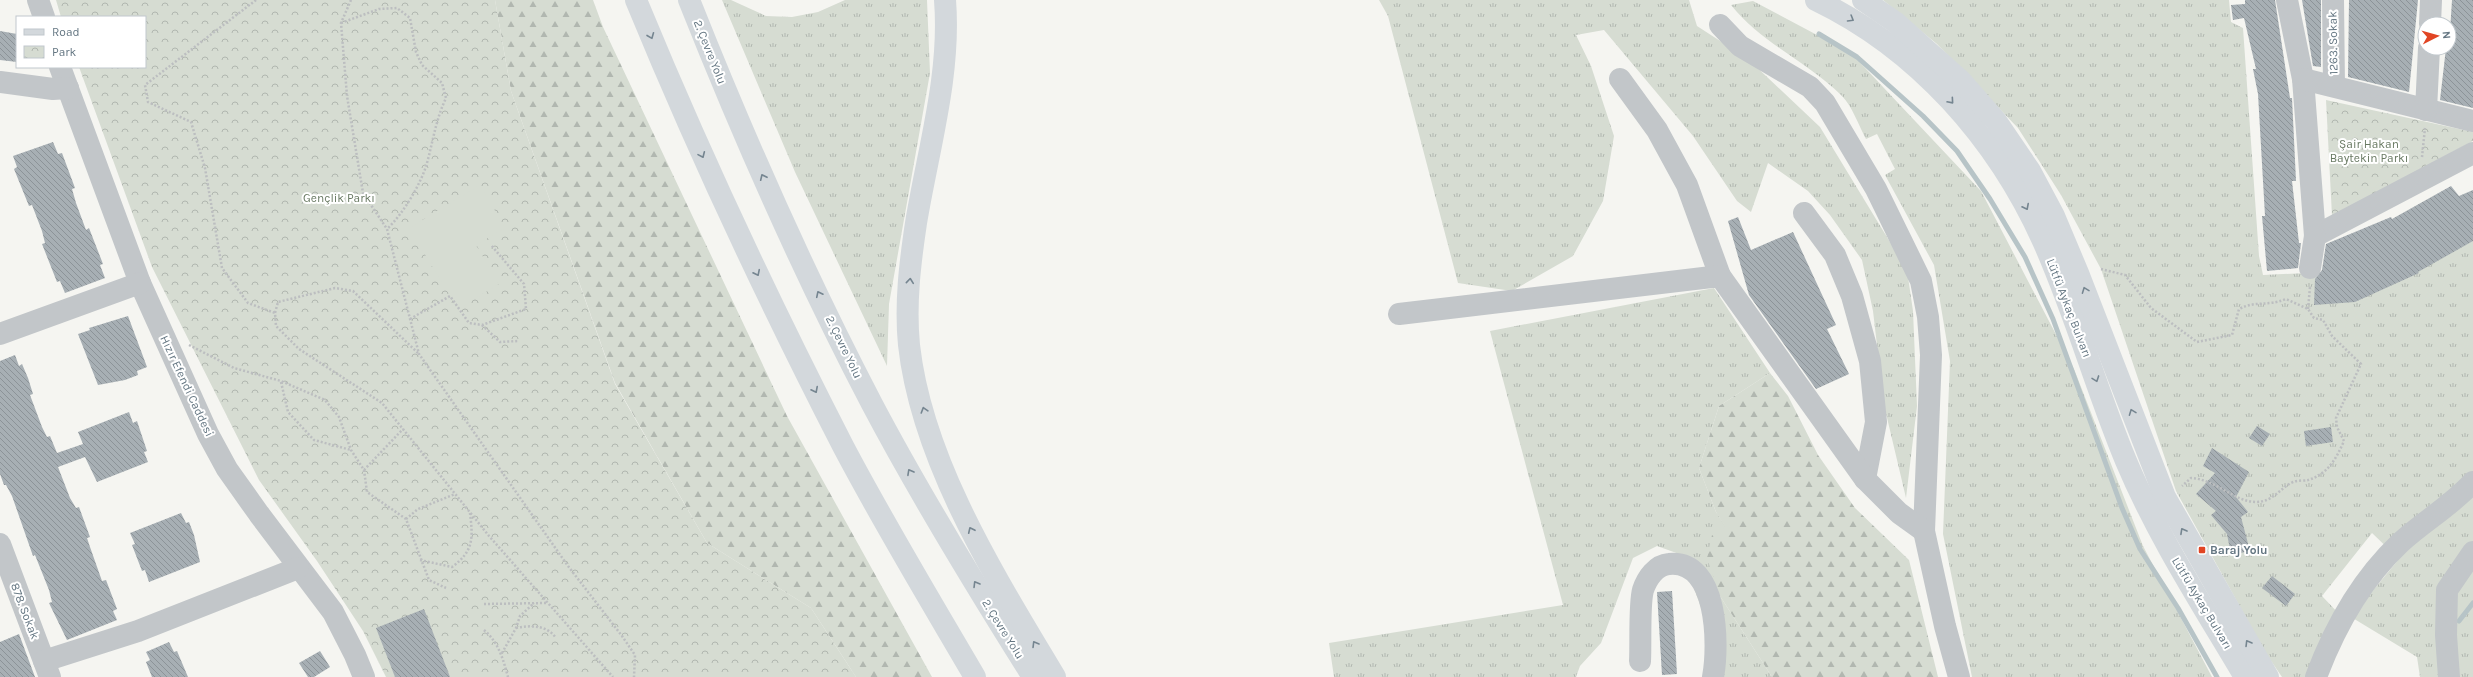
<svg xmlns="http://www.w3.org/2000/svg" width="2473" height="677" viewBox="0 0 2473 677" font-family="Karla,sans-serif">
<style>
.grass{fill:url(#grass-tufts)}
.forest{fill:url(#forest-firs)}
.park{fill:url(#park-crowns)}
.pitch{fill:#d6dcd2}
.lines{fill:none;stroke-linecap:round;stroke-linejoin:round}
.stream{stroke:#b7c4c7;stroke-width:5}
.building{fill:url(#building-back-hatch)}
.path{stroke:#bcbec0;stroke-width:2.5;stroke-dasharray:2 2;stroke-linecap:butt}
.minor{stroke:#c2c6c9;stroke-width:22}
.major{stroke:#d3d8dc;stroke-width:22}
.highway{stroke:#d3d8dc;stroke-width:22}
.oneway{stroke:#758590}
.poi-dot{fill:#e14524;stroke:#fff;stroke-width:1.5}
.labels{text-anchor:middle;stroke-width:4;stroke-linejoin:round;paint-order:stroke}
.street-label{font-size:12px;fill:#647682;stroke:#fff}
.park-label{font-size:12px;fill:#687962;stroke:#fff}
.poi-label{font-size:12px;font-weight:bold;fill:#647682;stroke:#fff;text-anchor:start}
</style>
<defs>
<pattern id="grass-tufts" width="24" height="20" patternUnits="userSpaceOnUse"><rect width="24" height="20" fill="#d6dcd2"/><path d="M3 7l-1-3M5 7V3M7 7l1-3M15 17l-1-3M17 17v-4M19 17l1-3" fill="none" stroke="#b1b7b0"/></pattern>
<pattern id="forest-firs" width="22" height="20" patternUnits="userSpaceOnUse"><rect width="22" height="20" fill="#d6dcd2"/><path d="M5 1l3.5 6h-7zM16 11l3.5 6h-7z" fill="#b1b7b0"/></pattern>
<pattern id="park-crowns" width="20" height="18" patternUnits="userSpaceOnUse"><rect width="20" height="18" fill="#d6dcd2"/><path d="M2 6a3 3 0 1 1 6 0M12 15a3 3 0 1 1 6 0" fill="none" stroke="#b1b7b0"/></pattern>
<pattern id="building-back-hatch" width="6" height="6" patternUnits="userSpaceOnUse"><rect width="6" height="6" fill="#a7afb4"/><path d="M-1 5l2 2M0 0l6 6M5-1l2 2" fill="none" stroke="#8c9398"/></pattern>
</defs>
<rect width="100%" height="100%" fill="#f5f5f1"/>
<g class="grass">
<path d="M 722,0 L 731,0 L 766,16 L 792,17 L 818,12 L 845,0 L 927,0 L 930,73 L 889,304 L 887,366 L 795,172 Z"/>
<path d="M 1379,0 L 1689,0 L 1697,26 L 1748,59 L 1820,127 L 1907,270 L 1913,311 L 1917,406 L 1906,498 L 1884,405 L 1873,311 L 1862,260 L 1830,215 L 1808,191 L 1768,163 L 1751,212 L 1737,201 L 1693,136 L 1604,30 L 1576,35 L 1591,66 L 1614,136 L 1603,201 L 1573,256 L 1512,291 L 1458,283 L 1388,16 Z"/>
<path d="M 1883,0 L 2229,0 L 2231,22 L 2243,28 L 2259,256 L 2263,275 L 2346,271 L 2473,214 L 2473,677 L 2420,677 L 2417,657 L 2351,617 L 2399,559 L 2372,533 L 2322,596 L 2341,616 L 2309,677 L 2282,677 L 2265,652 L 2176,491 L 2101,269 L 2061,195 L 2018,128 L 1937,44 Z"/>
<path d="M 1753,1 L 1851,53 L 1981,191 L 2074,369 L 2143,546 L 2212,677 L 1972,677 L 1943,534 L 1950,361 L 1934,265 L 1885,175 L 1895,169 L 1877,134 L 1866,139 C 1859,126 1852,106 1842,96 C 1808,62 1761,43 1731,5 Z"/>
<path d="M 1714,288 L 1770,373 L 1719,406 L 1699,468 L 1716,512 L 1728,530 L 1720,596 L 1772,677 L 1717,677 L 1721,663 L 1682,555 L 1657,546 L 1633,558 L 1601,643 L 1580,666 L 1576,677 L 1334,677 L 1329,643 L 1563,605 L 1490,331 Z"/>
</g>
<g class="forest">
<path d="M 495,0 L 593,0 L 603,27 L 787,416 L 932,677 L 856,677 L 811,608 L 707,543 L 615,383 L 511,91 Z"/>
<path d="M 1770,373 L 1788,396 L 1818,455 L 1855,508 L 1909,560 L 1938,677 L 1772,677 L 1720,596 L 1707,558 L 1712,535 L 1727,530 L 1716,512 L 1699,468 L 1719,406 Z"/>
</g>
<g class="park">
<path d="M 56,0 L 495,0 L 511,91 L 615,384 L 707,543 L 811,608 L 856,677 L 386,677 L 363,631 L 317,561 L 259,480 L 152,267 L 79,67 L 145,67 L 145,17 L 61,17 Z"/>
<path d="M 2326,100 L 2473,132 L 2473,141 L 2332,216 Z"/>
</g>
<path class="pitch" d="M 480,185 L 505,228 L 476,245 L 499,284 L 458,309 L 409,228 Z"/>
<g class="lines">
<g class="stream">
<path d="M 1819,34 L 1857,57 L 1923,116 L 1957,151 L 1990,199 L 2025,257 L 2053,319 L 2122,508 L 2140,549 L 2178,608 L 2217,677"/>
<path d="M 2459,621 L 2473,603"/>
</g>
</g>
<g class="building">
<path d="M 2245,0 L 2275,0 L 2290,98 L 2292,98 L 2296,181 L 2292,181 L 2299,243 L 2301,243 L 2298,268 L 2267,271 L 2262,216 L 2265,216 L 2258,94 L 2253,69 L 2256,69 L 2244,18 L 2233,20 L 2231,5 L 2245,4 Z"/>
<path d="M 2302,0 L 2321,0 L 2321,67 L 2313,66 Z"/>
<path d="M 2349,0 L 2418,0 L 2409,92 L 2348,77 Z"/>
<path d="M 2452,0 L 2473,0 L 2473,108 L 2440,100 L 2446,48 L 2449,48 Z"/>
<path d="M 0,31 L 17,34 L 17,62 L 0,60 Z"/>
<path d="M 53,142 L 58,154 L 62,153 L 75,188 L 72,189 L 76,203 L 86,230 L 89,228 L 103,264 L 100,265 L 105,278 L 65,293 L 60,281 L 57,282 L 42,244 L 45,243 L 42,231 L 32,205 L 29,206 L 14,169 L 17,167 L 13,156 Z"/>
<path d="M 2451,186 L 2459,196 L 2473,190 L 2473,241 L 2418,272 L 2419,273 L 2355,302 L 2314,305 L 2315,279 L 2322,270 L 2326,244 L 2391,217 L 2392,219 Z"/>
<path d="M 1738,217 L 1751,250 L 1793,232 L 1836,325 L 1827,329 L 1849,374 L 1816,389 L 1749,295 L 1728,221 Z"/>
<path d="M 128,316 L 147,367 L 137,371 L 138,375 L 125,380 L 98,385 L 78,334 L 90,330 L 89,328 Z"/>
<path d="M 15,355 L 19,366 L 22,364 L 28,378 L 33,394 L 30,395 L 42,427 L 47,437 L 50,436 L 57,453 L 83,444 L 78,432 L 129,412 L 133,423 L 137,421 L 147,451 L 144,452 L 148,462 L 97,482 L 85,457 L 58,467 L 70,498 L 76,508 L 79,507 L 90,537 L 87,538 L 90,547 L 102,581 L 106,580 L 117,609 L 113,611 L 117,620 L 67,640 L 49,603 L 52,602 L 49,590 L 35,555 L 33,556 L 12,496 L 6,485 L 4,485 L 0,474 L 0,361 Z"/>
<path d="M 2257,426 L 2270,434 L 2262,446 L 2249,438 Z"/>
<path d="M 2331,427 L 2333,442 L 2306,446 L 2304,431 Z"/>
<path d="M 2212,448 L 2249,472 L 2236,497 L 2248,512 L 2241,517 L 2250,551 L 2231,555 L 2227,534 L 2211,515 L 2216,511 L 2196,494 L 2215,473 L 2203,466 Z"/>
<path d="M 181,513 L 186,523 L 189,522 L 194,535 L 200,562 L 149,582 L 145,570 L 142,571 L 132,545 L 135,544 L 130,533 Z"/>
<path d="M 2272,576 L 2295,594 L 2286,606 L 2262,588 Z"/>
<path d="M 1672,591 L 1677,674 L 1662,675 L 1657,592 Z"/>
<path d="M 424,609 L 450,677 L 395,677 L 376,628 Z"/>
<path d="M 19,634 L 35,677 L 0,677 L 0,642 Z"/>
<path d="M 169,642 L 174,652 L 177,651 L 188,677 L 152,677 L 146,662 L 150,660 L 146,652 Z"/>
<path d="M 320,651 L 330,667 L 314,677 L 308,677 L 299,663 Z"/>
</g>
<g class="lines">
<g class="path">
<path d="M 256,0 L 145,85 L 148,102 L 191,122 L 205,168 L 222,268 L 248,303 L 275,313"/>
<path d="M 351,0 L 341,23 L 347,96 L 363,193 L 387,229 L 419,354 L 568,566 L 622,636 L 635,655 L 634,677"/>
<path d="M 341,23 L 379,9 L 397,8 L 410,18 L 416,52 L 422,65 L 442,83 L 446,98 C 436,119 433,141 427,163 C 421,184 403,214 387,229"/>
<path d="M 2422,157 L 2425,128"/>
<path d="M 2101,269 L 2125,275 L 2151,308 L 2197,342 L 2232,335 L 2239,309 C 2257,300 2266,307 2286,299 L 2308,309 L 2314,318 L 2323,320 L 2332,336 L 2361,364 L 2336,418 L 2337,427 L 2344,441 C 2336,459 2328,474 2308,480 C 2304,481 2298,480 2293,482 C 2280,488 2273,502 2256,502 C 2235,502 2215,479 2191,478 L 2182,486"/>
<path d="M 2308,309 L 2310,287"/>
<path d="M 410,319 L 450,296 L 469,323 L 482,325 L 526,309 L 524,284 L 491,245"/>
<path d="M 482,325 L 500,342 L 518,341"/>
<path d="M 189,345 L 234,368 L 281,381 L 325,400 L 339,417 L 351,450 L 364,470 L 367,492 L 406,519 L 429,580 L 446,588"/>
<path d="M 418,353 L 353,291 L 335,288 L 278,302 L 275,313 L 276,326 L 299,349 L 382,403 L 489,536 L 613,677"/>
<path d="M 281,382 L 288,412 L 314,440 L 351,450"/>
<path d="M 364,470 L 403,429"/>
<path d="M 406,519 L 418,509 L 455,494"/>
<path d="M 420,560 L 452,567 C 474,551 473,538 470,513"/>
<path d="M 484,604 L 547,603"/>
<path d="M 516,628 C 531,625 547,625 556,638"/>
<path d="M 484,630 C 499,643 503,659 508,677"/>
<path d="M 502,653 L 516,628 L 520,616 L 534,603"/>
</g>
<g class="minor">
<path d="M 38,0 L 44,17"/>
<path d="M 2287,0 L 2303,79 L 2315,236 L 2473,153"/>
<path d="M 2333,0 L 2334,86"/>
<path d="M 2430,24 L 2431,0"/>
<path d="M 1720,25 L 1740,46 L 1810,87 L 1825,103 L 1876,189 L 1921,281 L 1928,317 L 1931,355 L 1924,531 L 1945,626 L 1959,677"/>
<path d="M 60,67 L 140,283 L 208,434 L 227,469 L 259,514 L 333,612 L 355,655 L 364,677"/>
<path d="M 1620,79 L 1657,130 L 1687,185 L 1720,276"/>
<path d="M 2303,79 L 2473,121"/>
<path d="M 0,82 L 53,89 L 68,88"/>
<path d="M 2426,110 L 2429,48"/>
<path d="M 1804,213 L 1835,255 L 1852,296 L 1870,361 L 1876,422 L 1865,479"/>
<path d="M 2310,268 L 2315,236"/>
<path d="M 1399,314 L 1720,276 L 1865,479 L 1899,513 L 1924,531"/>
<path d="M 0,334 L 140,283"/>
<path d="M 0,544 L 50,677"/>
<path d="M 44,661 L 138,631 L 298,568"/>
<path d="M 1640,661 C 1641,644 1639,604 1643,590 C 1647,578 1656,565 1669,564 C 1718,559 1719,645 1713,677"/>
<path d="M 2316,677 C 2334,629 2362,579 2400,543 C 2424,521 2451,506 2473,482"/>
<path d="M 2449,677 L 2446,635 L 2447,590 L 2473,552"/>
</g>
<g class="major">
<path d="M 1816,0 C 1918,49 1997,139 2043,241 C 2075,312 2096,389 2126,461 C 2158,537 2203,606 2245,677"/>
<path d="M 1863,0 L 1895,22 L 1961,81 L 1996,121 L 2030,171 L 2054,216 L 2078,273 L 2165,497 L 2268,677"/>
</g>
<g class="highway">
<path d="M 636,0 C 698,151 768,300 843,446 C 884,524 930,600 975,677"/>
<path d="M 689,0 C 743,136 804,274 872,404 C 921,497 977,588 1033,677"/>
<path d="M 945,0 C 951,75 928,150 916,223 C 910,263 905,304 909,345 C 922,462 996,578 1055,677"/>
</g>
</g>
<defs><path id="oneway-chevron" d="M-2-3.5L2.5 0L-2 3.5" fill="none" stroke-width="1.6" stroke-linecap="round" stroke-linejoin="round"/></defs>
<g class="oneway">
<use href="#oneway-chevron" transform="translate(1851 19) rotate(31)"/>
<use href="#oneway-chevron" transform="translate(651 36) rotate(68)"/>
<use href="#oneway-chevron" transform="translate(1951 101) rotate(49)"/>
<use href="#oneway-chevron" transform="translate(702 155) rotate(66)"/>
<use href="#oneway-chevron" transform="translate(763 177) rotate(-115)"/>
<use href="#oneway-chevron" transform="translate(2026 207) rotate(63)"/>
<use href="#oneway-chevron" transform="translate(757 273) rotate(64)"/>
<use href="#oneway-chevron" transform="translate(910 281) rotate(-84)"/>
<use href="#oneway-chevron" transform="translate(2085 290) rotate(-111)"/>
<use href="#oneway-chevron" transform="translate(819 294) rotate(-116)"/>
<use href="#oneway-chevron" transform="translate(2096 379) rotate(70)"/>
<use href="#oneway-chevron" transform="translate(815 390) rotate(63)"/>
<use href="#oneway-chevron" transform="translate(924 410) rotate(-107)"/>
<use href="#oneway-chevron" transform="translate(2132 412) rotate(-111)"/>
<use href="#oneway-chevron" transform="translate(910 472) rotate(-119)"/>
<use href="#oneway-chevron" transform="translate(971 530) rotate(-115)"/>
<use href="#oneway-chevron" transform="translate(2183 531) rotate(-119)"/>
<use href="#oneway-chevron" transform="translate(976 584) rotate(-121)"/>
<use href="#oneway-chevron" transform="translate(2248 643) rotate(-121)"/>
<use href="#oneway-chevron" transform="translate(1035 644) rotate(-121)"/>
</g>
<rect class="poi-dot" x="2198" y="546" width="8" height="8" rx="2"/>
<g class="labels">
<g class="street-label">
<text transform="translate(2333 43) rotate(-91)" y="4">1263. Sokak</text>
<text transform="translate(710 52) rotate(68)" y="4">2. Çevre Yolu</text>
<text transform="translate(2069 308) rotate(69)" y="4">Lütfü Aykaç Bulvarı</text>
<text transform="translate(844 347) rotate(64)" y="4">2. Çevre Yolu</text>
<text transform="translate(187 386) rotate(65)" y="4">Hızır Efendi Caddesi</text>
<text transform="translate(2202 603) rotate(59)" y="4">Lütfü Aykaç Bulvarı</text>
<text transform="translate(25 611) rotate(69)" y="4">878. Sokak</text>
<text transform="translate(1003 629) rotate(58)" y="4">2. Çevre Yolu</text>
</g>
<g class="park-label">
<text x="2369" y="148">Şair Hakan<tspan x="2369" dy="14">Baytekin Parkı</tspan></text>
<text x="339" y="202">Gençlik Parkı</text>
</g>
<g class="poi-label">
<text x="2210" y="554">Baraj Yolu</text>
</g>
</g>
<rect x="16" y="16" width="130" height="52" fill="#ffffff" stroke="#c1c8cd"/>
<rect x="24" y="29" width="20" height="6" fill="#d3d8dc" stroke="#c1c8cd"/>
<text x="52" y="36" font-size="12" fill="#647682">Road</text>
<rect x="24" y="46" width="20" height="12" fill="url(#park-crowns)" stroke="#c1c8cd"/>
<text x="52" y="56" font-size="12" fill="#647682">Park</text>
<g transform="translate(2437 36) rotate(84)"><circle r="19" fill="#ffffff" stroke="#c1c8cd"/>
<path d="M0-3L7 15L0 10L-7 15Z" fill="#e14524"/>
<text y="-6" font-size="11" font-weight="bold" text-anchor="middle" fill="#647682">N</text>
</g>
</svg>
